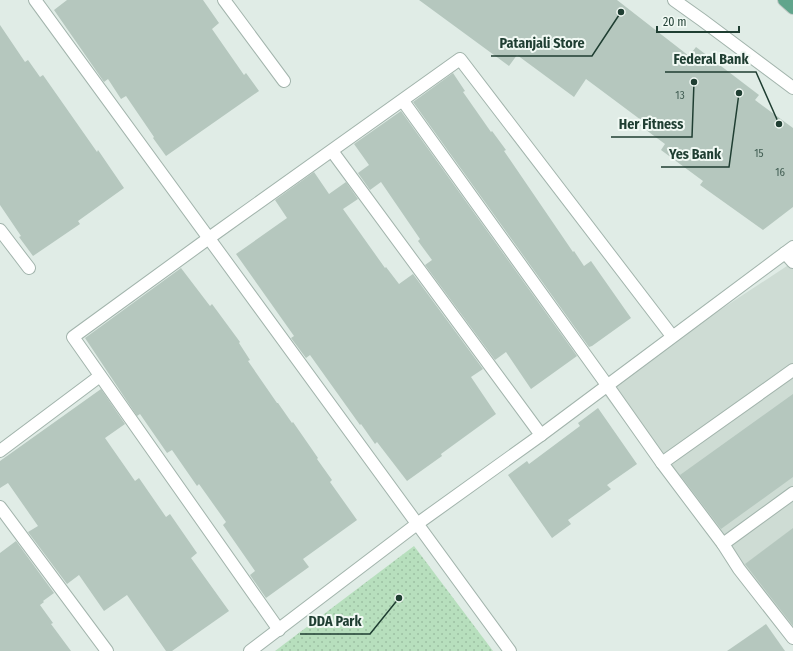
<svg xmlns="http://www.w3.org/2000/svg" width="793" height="651" viewBox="0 0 793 651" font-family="'Fira Sans Condensed',sans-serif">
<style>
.built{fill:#cedcd4}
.park{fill:url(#park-dots)}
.building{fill:#b5c7be}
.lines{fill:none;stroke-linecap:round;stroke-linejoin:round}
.lane-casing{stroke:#a2b4ac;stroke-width:14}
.street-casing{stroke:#a2b4ac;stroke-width:14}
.primary-casing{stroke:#c0c9c6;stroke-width:14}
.lane{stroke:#fff;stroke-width:12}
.street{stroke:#fff;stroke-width:12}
.primary{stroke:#61a58c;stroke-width:12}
.labels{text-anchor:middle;stroke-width:4;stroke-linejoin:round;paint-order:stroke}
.number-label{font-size:11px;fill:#446055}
.leader{fill:none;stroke:#1f3e32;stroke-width:1.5}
.callout-dot{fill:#1f3e32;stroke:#f1f9f4;stroke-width:1.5}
.callout-label{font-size:14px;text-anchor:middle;font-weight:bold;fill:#1f3e32;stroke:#f1f9f4;stroke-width:4;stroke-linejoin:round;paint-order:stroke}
</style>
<defs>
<pattern id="park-dots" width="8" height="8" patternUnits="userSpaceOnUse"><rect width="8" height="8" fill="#b7dfbd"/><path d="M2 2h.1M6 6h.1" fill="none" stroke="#9dc0a3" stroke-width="1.8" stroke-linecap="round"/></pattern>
</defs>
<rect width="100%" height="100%" fill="#e0ece6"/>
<path class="built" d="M 793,262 L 793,644 L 600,389 Z"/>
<path class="park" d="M 414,546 L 493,651 L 275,651 Z"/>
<g class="building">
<path d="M 67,0 L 203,0 L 219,23 L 212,29 L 244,75 L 246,73 L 259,91 L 166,156 L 153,138 L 154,137 L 126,96 L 121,99 L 108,79 L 104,82 L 54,10 Z"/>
<path d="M 419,0 L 617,0 L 689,56 L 696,47 L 759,95 L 755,100 L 793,128 L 793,207 L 763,230 L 700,185 L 703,181 L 661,150 L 665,144 L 638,124 L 641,120 L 586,79 L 574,97 L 517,55 L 509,66 Z"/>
<path d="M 0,25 L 25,62 L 28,60 L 40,77 L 43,75 L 97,152 L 98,150 L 124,188 L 78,221 L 80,224 L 33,256 L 19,237 L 21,236 L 0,205 Z"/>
<path d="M 453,73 L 465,91 L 463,92 L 491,132 L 492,131 L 506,150 L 504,151 L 573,252 L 574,251 L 584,266 L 591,261 L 631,318 L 592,346 L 589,347 L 413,102 Z"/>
<path d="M 401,111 L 577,356 L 531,389 L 506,352 L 495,360 L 425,265 L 432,260 L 418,241 L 420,239 L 381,182 L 370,190 L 358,173 L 369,165 L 354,144 Z"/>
<path d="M 314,172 L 329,194 L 346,182 L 358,199 L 343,209 L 385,268 L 386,267 L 399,284 L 413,274 L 483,369 L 471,377 L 496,414 L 441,454 L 442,456 L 407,481 L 377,442 L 375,444 L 361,424 L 360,425 L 310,355 L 306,358 L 291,338 L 294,336 L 236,254 L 287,218 L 275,200 Z"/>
<path d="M 181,268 L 210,306 L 212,304 L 240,342 L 239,343 L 250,360 L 248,361 L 277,403 L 278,403 L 292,423 L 293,422 L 318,458 L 317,459 L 332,480 L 330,482 L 357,520 L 303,559 L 309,567 L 266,598 L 250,575 L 255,571 L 223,525 L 226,522 L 199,484 L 197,486 L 172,450 L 167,453 L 140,414 L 137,416 L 85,338 Z"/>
<path d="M 101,389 L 125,424 L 105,438 L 135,481 L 139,478 L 166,517 L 170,514 L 197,553 L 191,558 L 229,611 L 172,651 L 166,651 L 127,595 L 104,611 L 79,575 L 67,584 L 28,532 L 38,526 L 8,483 L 0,488 L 0,461 Z"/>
<path d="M 793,394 L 793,477 L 721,529 L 680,475 Z"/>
<path d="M 598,408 L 637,464 L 607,485 L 611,489 L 568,520 L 571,524 L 552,538 L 508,475 L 527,461 L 529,464 L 580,426 L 578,423 Z"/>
<path d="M 793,528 L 793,626 L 745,564 Z"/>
<path d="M 16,541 L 54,593 L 43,601 L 44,602 L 40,605 L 53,623 L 51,624 L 71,651 L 0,651 L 0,553 Z"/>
<path d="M 766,624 L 785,651 L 727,651 Z"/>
</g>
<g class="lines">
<g class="lane-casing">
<g id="lane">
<path d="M 785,253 L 793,262"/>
<path d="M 607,385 L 662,463 L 723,544 L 739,569 L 793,638"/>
<path d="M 662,463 L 793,370"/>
<path d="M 723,544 L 793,493"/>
</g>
</g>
<g class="street-casing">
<g id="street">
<path d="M 35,0 L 510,651"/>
<path d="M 224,0 L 284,81"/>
<path d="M 674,0 L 702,20 L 793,88"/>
<path d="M 403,101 L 607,385"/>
<path d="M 332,151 L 541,435"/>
<path d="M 0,230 L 29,268"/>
<path d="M 0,451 L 100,376"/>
<path d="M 0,507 L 107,651"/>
<path d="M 279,630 L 73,337 L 209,238 L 460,59 L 672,336"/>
<path d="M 250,651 L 417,524 L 541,435 L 793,247"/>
</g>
</g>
<g class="primary-casing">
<path id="primary" d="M 784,0 L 793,8"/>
</g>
<use href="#lane" class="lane"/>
<use href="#street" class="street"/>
<use href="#primary" class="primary"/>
</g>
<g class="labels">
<g class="number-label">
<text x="680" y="99">13</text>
<text x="759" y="157">15</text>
<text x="780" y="176">16</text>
</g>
</g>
<path class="leader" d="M621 12L592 56H491M779 124L756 72H665M694 82L692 137H611M739 93L729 167H661M399 598L370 634H300"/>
<g class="callout-dot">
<circle cx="621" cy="12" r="4"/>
<circle cx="779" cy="124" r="4"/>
<circle cx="694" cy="82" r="4"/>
<circle cx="739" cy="93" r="4"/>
<circle cx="399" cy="598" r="4"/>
</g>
<g class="callout-label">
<text x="542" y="48">Patanjali Store</text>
<text x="711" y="64">Federal Bank</text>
<text x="651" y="129">Her Fitness</text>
<text x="695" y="159">Yes Bank</text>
<text x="335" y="626">DDA Park</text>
</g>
<path d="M657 26v6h82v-6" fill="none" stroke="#1f3e32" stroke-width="2"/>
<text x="663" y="26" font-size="12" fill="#1f3e32" stroke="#f1f9f4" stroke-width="3" paint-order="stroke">20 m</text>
</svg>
